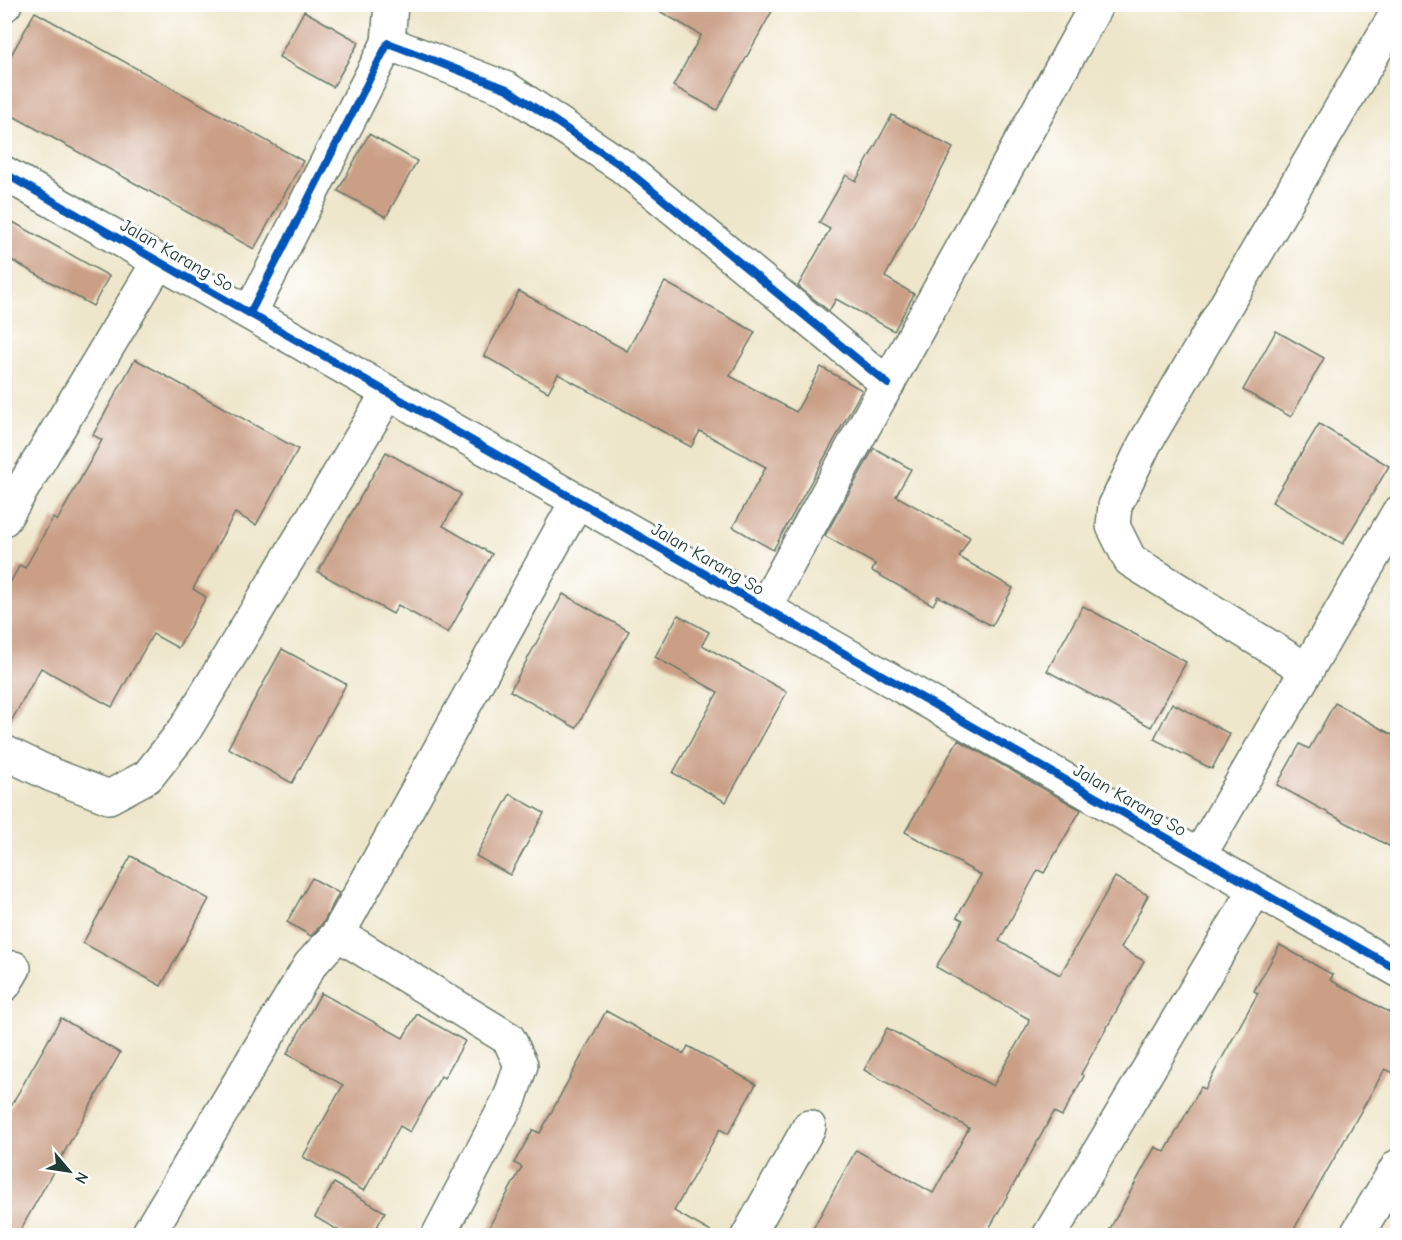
<svg xmlns="http://www.w3.org/2000/svg" width="1402" height="1240" viewBox="0 0 1402 1240" font-family="'Comic Neue',sans-serif">
<style>
.building{fill:#ca9f86}
.lines{fill:none;stroke-linecap:round;stroke-linejoin:round}
.street-casing{stroke:#677868;stroke-width:36}
.secondary-casing{stroke:#677868;stroke-width:36}
.street{stroke:#fff;stroke-width:33}
.secondary{stroke:#fff;stroke-width:33}
.cycleway-casing{stroke:#fff;stroke-width:11}
.cycleway{stroke:#0057b8;stroke-width:8}
.labels{text-anchor:middle;stroke-width:6;stroke-linejoin:round;paint-order:stroke}
.street-label{font-size:18px;fill:#1f3d34;stroke:#fff}
</style>
<rect width="100%" height="100%" fill="#fff"/>
<filter id="ink" filterUnits="userSpaceOnUse"><feTurbulence type="fractalNoise" baseFrequency=".0167" numOctaves="2"/><feDisplacementMap in="SourceGraphic" scale="12" xChannelSelector="R" yChannelSelector="G"/><feConvolveMatrix kernelMatrix="1 2 1 2 8 2 1 2 1" color-interpolation-filters="sRGB"/></filter>
<filter id="wash" filterUnits="userSpaceOnUse"><feTurbulence type="fractalNoise" baseFrequency=".008" numOctaves="4" result="noise"/><feDisplacementMap in="SourceGraphic" scale="24" xChannelSelector="R" yChannelSelector="G"/><feGaussianBlur stdDeviation="1.35" result="paint"/><feColorMatrix in="noise" values="0 0 0 0 0 0 0 0 0 0 0 0 0 0 0 0 0 1.4 0 .05"/><feComposite in="paint" operator="in"/></filter>
<g filter="url(#wash)">
<rect width="100%" height="100%" fill="#eee6ca"/>
<g id="blocks">
<g class="building">
<path d="M 647,4 L 776,4 L 717,110 L 673,86 L 701,35 Z"/>
<path d="M 304,11 L 359,42 L 333,87 L 279,57 Z"/>
<path d="M 35,12 L 303,161 L 254,249 L 4,111 L 4,68 Z"/>
<path d="M 892,115 L 953,148 L 885,277 L 914,294 L 894,331 L 836,299 L 829,311 L 798,286 L 830,229 L 819,223 L 846,175 L 856,181 Z"/>
<path d="M 369,134 L 417,161 L 386,217 L 338,191 Z"/>
<path d="M 4,217 L 109,276 L 93,306 L 4,256 Z"/>
<path d="M 665,282 L 755,332 L 730,376 L 796,412 L 821,367 L 862,390 L 773,550 L 733,527 L 766,467 L 700,431 L 691,447 L 558,374 L 548,392 L 484,356 L 519,291 L 627,351 Z"/>
<path d="M 1276,331 L 1324,358 L 1291,417 L 1243,390 Z"/>
<path d="M 135,359 L 298,449 L 256,525 L 235,513 L 193,589 L 206,597 L 178,648 L 153,634 L 112,707 L 41,668 L 4,734 L 4,594 L 20,565 L 25,568 L 53,518 L 57,521 L 102,440 L 93,435 Z"/>
<path d="M 1319,424 L 1389,466 L 1343,544 L 1272,502 Z"/>
<path d="M 874,448 L 911,469 L 896,496 L 970,537 L 959,557 L 1013,588 L 992,626 L 938,596 L 933,605 L 872,571 L 875,564 L 825,536 Z"/>
<path d="M 386,452 L 461,494 L 443,526 L 492,554 L 448,633 L 398,605 L 393,614 L 318,572 Z"/>
<path d="M 563,594 L 629,631 L 576,728 L 510,691 Z"/>
<path d="M 1083,606 L 1186,662 L 1151,727 L 1047,671 Z"/>
<path d="M 678,615 L 709,632 L 702,645 L 787,692 L 726,802 L 673,773 L 718,692 L 655,657 Z"/>
<path d="M 282,649 L 346,684 L 292,783 L 228,748 Z"/>
<path d="M 1172,703 L 1230,734 L 1212,769 L 1154,739 Z"/>
<path d="M 1335,703 L 1398,738 L 1398,851 L 1277,785 L 1300,744 L 1309,749 Z"/>
<path d="M 958,740 L 1081,810 L 1044,873 L 1038,870 L 999,941 L 1060,975 L 1115,877 L 1148,895 L 1121,948 L 1144,961 L 1081,1074 L 1084,1076 L 1062,1116 L 1054,1112 L 985,1236 L 809,1236 L 856,1150 L 933,1193 L 969,1128 L 864,1070 L 887,1028 L 993,1086 L 1028,1024 L 1029,1019 L 936,967 L 963,920 L 957,917 L 981,875 L 905,832 Z"/>
<path d="M 510,794 L 544,813 L 510,875 L 476,856 Z"/>
<path d="M 131,856 L 209,899 L 161,986 L 83,943 Z"/>
<path d="M 312,878 L 339,893 L 323,923 L 311,936 L 287,922 Z"/>
<path d="M 1280,945 L 1333,975 L 1330,980 L 1398,1017 L 1398,1075 L 1385,1069 L 1290,1236 L 1106,1236 L 1155,1147 L 1165,1152 L 1201,1087 L 1205,1089 L 1258,993 L 1254,991 Z"/>
<path d="M 321,993 L 403,1038 L 417,1014 L 465,1041 L 444,1078 L 441,1076 L 410,1132 L 400,1126 L 364,1191 L 303,1157 L 343,1085 L 287,1054 Z"/>
<path d="M 606,1011 L 684,1054 L 688,1046 L 756,1084 L 728,1134 L 720,1129 L 674,1211 L 718,1236 L 484,1236 L 522,1167 L 514,1163 L 533,1130 L 540,1133 Z"/>
<path d="M 61,1018 L 120,1053 L 17,1236 L 4,1236 L 4,1118 Z"/>
<path d="M 334,1183 L 385,1212 L 372,1236 L 348,1236 L 315,1217 Z"/>
</g>
</g>
</g>
<g filter="url(#ink)">
<use href="#blocks" fill-opacity="0" stroke="#677868" stroke-width="1.5"/>
<g class="lines">
<g class="street-casing">
<g id="street">
<path d="M 4,5 L 5,4"/>
<path d="M 388,43 L 391,4"/>
<path d="M 250,313 L 388,43 L 507,89 L 622,166 L 888,384"/>
<path d="M 4,519 L 159,261"/>
<path d="M 764,608 L 1097,4"/>
<path d="M 1307,670 L 1130,560 L 1113,526 L 1115,506 L 1144,445 L 1398,11"/>
<path d="M 4,752 L 52,775 L 109,797 L 148,776 L 186,728 L 388,393"/>
<path d="M 1199,856 L 1398,513"/>
<path d="M 338,934 L 577,501"/>
<path d="M 4,985 L 14,968"/>
<path d="M 147,1236 L 310,965 L 338,934 L 509,1039 L 521,1065 L 510,1098 L 438,1236"/>
<path d="M 748,1236 L 809,1127"/>
<path d="M 1049,1236 L 1256,889"/>
<path d="M 1356,1236 L 1398,1166"/>
</g>
</g>
<g class="secondary-casing">
<path id="secondary" d="M 4,173 L 1398,970"/>
</g>
<use href="#street" class="street"/>
<use href="#secondary" class="secondary"/>
<g class="cycleway-casing">
<g id="cycleway">
<path d="M 4,173 L 1398,970"/>
<path d="M 250,313 L 388,43 L 507,89 L 622,166 L 888,384"/>
</g>
</g>
<use href="#cycleway" class="cycleway"/>
</g>
</g>
<g class="labels">
<g class="street-label">
<text transform="translate(177 255) rotate(30)" y="6">Jalan Karang So</text>
<text transform="translate(708 559) rotate(30)" y="6">Jalan Karang So</text>
<text transform="translate(1130 800) rotate(30)" y="6">Jalan Karang So</text>
</g>
</g>
<rect width="1402" height="1240" fill="none" stroke="#fff" stroke-width="24"/>
<g transform="translate(69 1171) rotate(119)" stroke="#ffffff" stroke-width="4.5" paint-order="stroke">
<path d="M0-4.5L10 22L0 15L-10 22Z" fill="#1f3d34"/>
<text y="-9" font-size="16" font-weight="bold" text-anchor="middle" fill="#1f3d34">N</text>
</g>
</svg>
